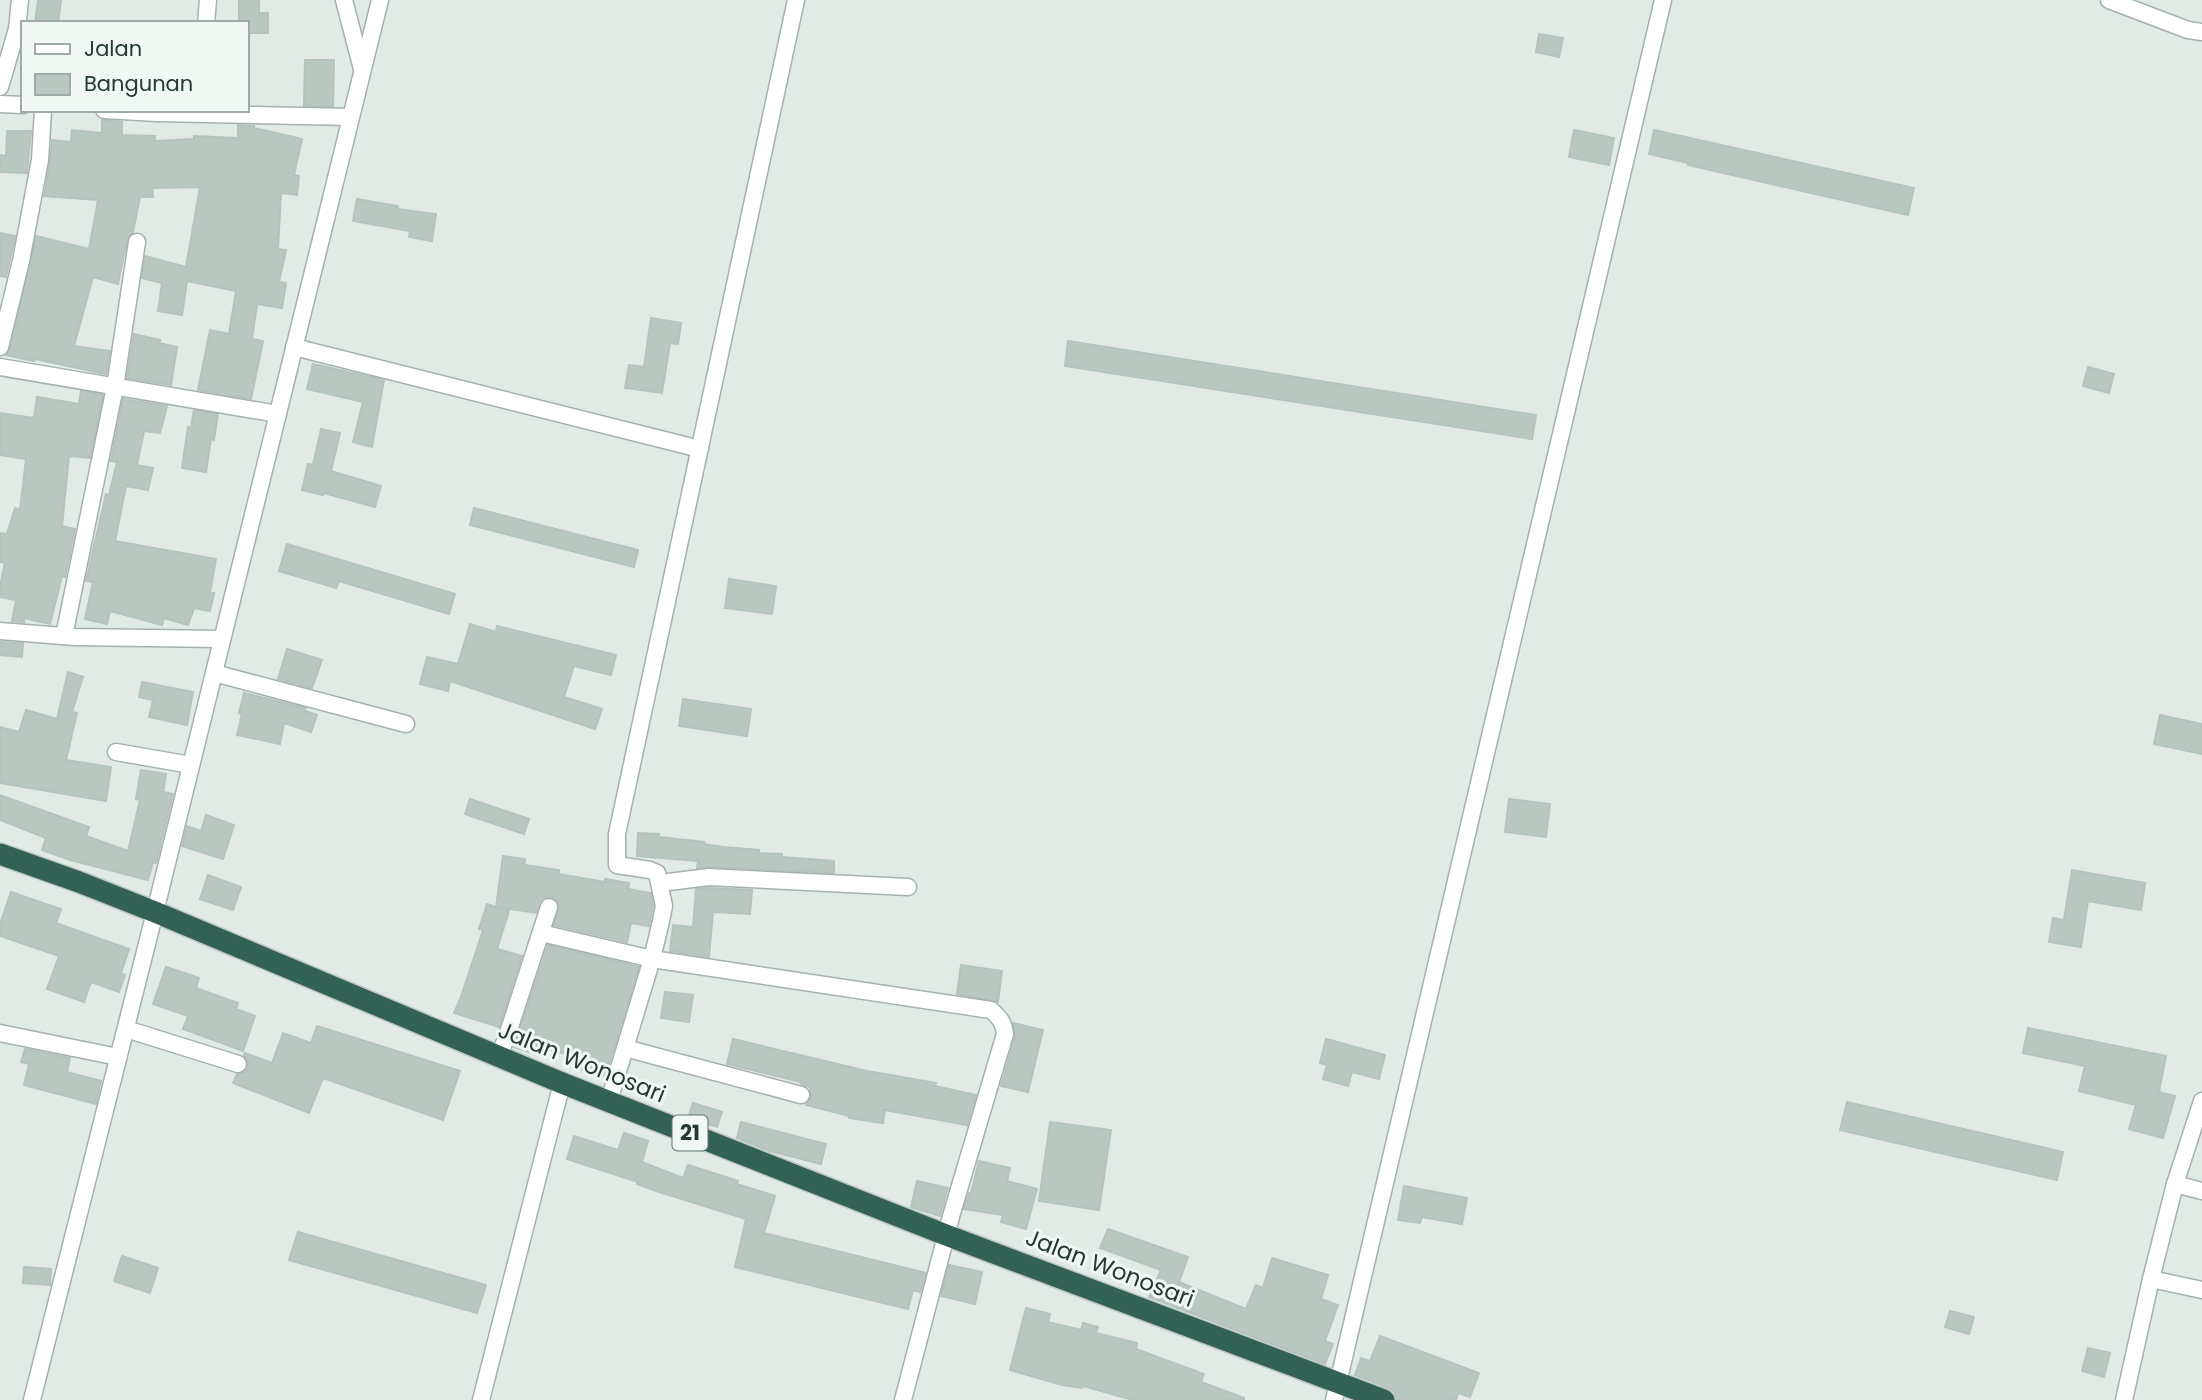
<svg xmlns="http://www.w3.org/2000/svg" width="2202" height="1400" viewBox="0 0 2202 1400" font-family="Poppins,sans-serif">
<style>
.building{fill:#b9c7c1;stroke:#b4c3bc;stroke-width:2}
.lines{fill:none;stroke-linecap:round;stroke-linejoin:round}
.street-casing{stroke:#a4b1ac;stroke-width:19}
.highway-casing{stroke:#c1c8c6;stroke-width:24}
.street{stroke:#fff;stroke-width:16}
.highway{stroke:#326255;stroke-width:21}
.labels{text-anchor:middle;stroke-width:6;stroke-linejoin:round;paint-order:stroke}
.shield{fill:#f1f7f3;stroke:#61726c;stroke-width:2}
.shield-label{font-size:21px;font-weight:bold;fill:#233932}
.street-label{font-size:23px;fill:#233932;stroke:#f1f7f3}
</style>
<rect width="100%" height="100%" fill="#e1eae5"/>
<g class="building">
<path d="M 38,0 L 61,0 L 58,23 L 35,23 Z"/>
<path d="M 239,0 L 259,0 L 259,13 L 268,13 L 268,33 L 247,33 L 247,23 L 239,23 Z"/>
<path d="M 1539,34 L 1563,38 L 1559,57 L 1536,52 Z"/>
<path d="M 305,60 L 334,60 L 333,106 L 304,106 Z"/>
<path d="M 102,120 L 122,122 L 122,135 L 155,136 L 155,141 L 194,139 L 194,136 L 238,138 L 238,125 L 254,126 L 254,128 L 302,139 L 294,175 L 299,176 L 297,195 L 281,193 L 278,249 L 286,250 L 279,282 L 286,283 L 282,308 L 257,304 L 252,339 L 263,341 L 251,399 L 198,390 L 210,330 L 229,334 L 236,291 L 187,281 L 182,315 L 158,311 L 162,283 L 142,278 L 145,256 L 186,267 L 200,187 L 152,188 L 153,197 L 140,197 L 133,232 L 127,240 L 118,284 L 93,277 L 74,346 L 110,351 L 106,374 L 35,359 L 34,361 L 6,355 L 10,349 L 36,236 L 89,249 L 98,200 L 44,196 L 50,162 L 52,140 L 71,142 L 72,130 L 102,133 Z"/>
<path d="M 1574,130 L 1614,138 L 1609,165 L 1569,157 Z"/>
<path d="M 1654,130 L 1914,188 L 1908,215 L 1688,165 L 1688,163 L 1649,154 Z"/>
<path d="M 7,131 L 31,131 L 27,173 L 0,172 L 0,155 L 6,156 Z"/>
<path d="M 357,199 L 398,206 L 397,209 L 436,214 L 432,241 L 409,237 L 410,231 L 353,221 Z"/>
<path d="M 0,233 L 15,236 L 6,277 L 0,276 Z"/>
<path d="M 651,318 L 681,323 L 678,344 L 670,343 L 662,393 L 625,388 L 629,365 L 644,367 Z"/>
<path d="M 134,334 L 160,340 L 159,343 L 177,347 L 171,385 L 127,378 Z"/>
<path d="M 1068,341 L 1536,415 L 1532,439 L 1065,366 Z"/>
<path d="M 313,364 L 384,380 L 372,447 L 353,442 L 363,402 L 307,389 Z"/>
<path d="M 2088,367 L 2114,374 L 2109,393 L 2083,386 Z"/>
<path d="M 81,391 L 103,395 L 90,458 L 69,456 L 62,526 L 75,529 L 65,577 L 62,576 L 50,624 L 24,618 L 24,622 L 12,621 L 16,600 L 0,597 L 0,586 L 5,563 L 0,562 L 0,533 L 7,534 L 15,508 L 20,510 L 26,459 L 0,455 L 0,413 L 34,418 L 37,397 L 79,404 Z"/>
<path d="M 123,399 L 167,406 L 160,433 L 144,431 L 137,465 L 153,468 L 148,490 L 126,486 L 115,541 L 216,559 L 210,593 L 214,593 L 210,611 L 194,608 L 188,625 L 164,618 L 162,625 L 110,611 L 107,624 L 85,619 L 93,582 L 86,581 L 106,494 L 109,495 L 117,462 L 111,461 Z"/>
<path d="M 194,410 L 218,414 L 214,440 L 211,439 L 206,472 L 182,468 L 188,427 L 191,428 Z"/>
<path d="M 321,429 L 340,433 L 331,471 L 381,486 L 375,507 L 324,493 L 323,495 L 302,490 L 308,464 L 313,465 Z"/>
<path d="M 474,508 L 638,550 L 634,567 L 470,525 Z"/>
<path d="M 287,544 L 455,594 L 449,614 L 339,581 L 336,588 L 279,571 Z"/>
<path d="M 729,579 L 776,586 L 772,614 L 725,608 Z"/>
<path d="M 470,624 L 496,632 L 497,626 L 616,655 L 611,675 L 574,666 L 564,697 L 602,709 L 595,729 L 450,681 L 448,691 L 420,684 L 427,657 L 458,664 Z"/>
<path d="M 0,642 L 23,643 L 22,657 L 0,655 Z"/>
<path d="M 287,649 L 322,660 L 312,688 L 278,679 Z"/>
<path d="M 68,672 L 83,677 L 72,712 L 77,713 L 66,760 L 111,767 L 106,801 L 0,783 L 0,727 L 19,732 L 26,710 L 57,719 Z"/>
<path d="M 142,682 L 193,692 L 187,725 L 149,717 L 153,700 L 139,697 Z"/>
<path d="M 244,693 L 306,708 L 305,711 L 317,715 L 311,732 L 284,723 L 280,744 L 237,735 L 242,713 L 239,713 Z"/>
<path d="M 683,699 L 751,709 L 747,736 L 679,726 Z"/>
<path d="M 2160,715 L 2202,724 L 2202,754 L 2154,744 Z"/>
<path d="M 141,770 L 166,774 L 163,792 L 173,794 L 156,863 L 153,862 L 148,880 L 70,860 L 42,850 L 46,838 L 0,820 L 0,795 L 89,827 L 86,836 L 128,851 L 140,800 L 136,799 Z"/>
<path d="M 470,799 L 529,819 L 524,834 L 465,814 Z"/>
<path d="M 1509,799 L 1550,804 L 1546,837 L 1505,832 Z"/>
<path d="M 206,815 L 234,825 L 223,859 L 182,846 L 187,826 L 201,831 Z"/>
<path d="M 638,833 L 659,834 L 659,837 L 704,842 L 704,844 L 723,847 L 759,850 L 759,853 L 782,854 L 782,857 L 834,861 L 834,873 L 710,867 L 697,868 L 698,861 L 637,856 Z"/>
<path d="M 503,856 L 525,859 L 524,865 L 559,870 L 559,874 L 605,882 L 605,879 L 629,883 L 628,889 L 651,893 L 653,906 L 649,926 L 631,923 L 627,942 L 554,925 L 559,906 L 556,900 L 552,897 L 542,900 L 536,913 L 498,907 L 509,911 L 497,949 L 522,956 L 499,1027 L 454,1013 L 461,997 L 483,930 L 479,929 L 487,904 L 496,907 Z"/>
<path d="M 2072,870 L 2145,883 L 2141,910 L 2088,901 L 2081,947 L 2049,942 L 2053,918 L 2064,920 Z"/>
<path d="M 208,875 L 241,887 L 233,910 L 200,899 Z"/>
<path d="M 709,888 L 752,890 L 750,914 L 713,912 L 709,957 L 670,951 L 673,925 L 693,927 L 696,889 Z"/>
<path d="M 11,892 L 61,909 L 56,923 L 129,949 L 121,973 L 125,975 L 119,992 L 91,982 L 84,1002 L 47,989 L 59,956 L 0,936 L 0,924 Z"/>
<path d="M 548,945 L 639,967 L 605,1077 L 573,1067 L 576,1057 L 538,1046 L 536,1054 L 514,1047 Z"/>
<path d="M 961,965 L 1002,971 L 998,1002 L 957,994 Z"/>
<path d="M 166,967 L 199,978 L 196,988 L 238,1003 L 236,1009 L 255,1016 L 243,1051 L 183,1029 L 188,1016 L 153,1004 Z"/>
<path d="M 665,992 L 693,995 L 689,1022 L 661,1018 Z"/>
<path d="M 1013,1023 L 1043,1030 L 1028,1092 L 1001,1086 L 1015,1037 Z"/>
<path d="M 317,1026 L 460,1071 L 443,1120 L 323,1078 L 309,1113 L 233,1083 L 237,1074 L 245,1072 L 248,1068 L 248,1061 L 244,1056 L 245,1053 L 272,1063 L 283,1033 L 311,1043 Z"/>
<path d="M 2028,1028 L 2166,1056 L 2159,1092 L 2175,1096 L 2163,1138 L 2129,1129 L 2136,1105 L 2079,1091 L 2085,1066 L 2023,1053 Z"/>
<path d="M 733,1039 L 867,1071 L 936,1083 L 935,1086 L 976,1095 L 967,1125 L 885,1110 L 883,1123 L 849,1118 L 849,1116 L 806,1105 L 811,1098 L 811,1093 L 810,1087 L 801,1084 L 801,1082 L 727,1064 Z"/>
<path d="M 1326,1039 L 1385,1055 L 1379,1079 L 1352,1072 L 1348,1086 L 1323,1079 L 1327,1065 L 1320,1063 Z"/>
<path d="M 25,1049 L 70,1058 L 67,1072 L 101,1081 L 96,1104 L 24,1085 L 29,1064 L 21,1062 Z"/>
<path d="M 1847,1102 L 2063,1152 L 2057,1180 L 1840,1130 Z"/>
<path d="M 693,1103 L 722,1112 L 717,1127 L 688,1118 Z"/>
<path d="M 741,1122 L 826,1144 L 821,1164 L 770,1151 L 737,1138 Z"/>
<path d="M 1050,1122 L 1111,1130 L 1099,1210 L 1039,1201 Z"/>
<path d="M 624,1133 L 648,1141 L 642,1162 L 683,1178 L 688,1165 L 738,1181 L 737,1184 L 775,1196 L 764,1233 L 926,1273 L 920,1292 L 913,1290 L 908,1309 L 735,1267 L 746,1219 L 656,1191 L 637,1184 L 638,1182 L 567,1159 L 574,1136 L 618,1150 Z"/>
<path d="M 979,1161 L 1010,1168 L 1007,1181 L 1037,1189 L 1026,1229 L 1001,1222 L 1003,1215 L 964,1209 L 969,1193 L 971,1193 Z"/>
<path d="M 917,1181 L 948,1188 L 940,1216 L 911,1207 Z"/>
<path d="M 1404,1186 L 1467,1198 L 1462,1224 L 1422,1217 L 1420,1223 L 1398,1220 Z"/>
<path d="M 1108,1229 L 1188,1257 L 1179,1282 L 1246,1309 L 1256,1285 L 1263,1288 L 1272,1258 L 1328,1275 L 1321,1299 L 1338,1305 L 1325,1341 L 1333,1344 L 1325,1364 L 1149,1297 L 1161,1270 L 1100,1248 Z"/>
<path d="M 298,1232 L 486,1285 L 477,1313 L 289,1260 Z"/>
<path d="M 122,1256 L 158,1268 L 150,1293 L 114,1281 Z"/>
<path d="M 949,1265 L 982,1272 L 975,1304 L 941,1296 Z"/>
<path d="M 24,1267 L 51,1269 L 50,1285 L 23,1283 Z"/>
<path d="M 1026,1308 L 1050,1314 L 1048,1322 L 1081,1330 L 1083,1323 L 1098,1327 L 1096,1333 L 1137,1343 L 1136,1349 L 1204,1374 L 1201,1382 L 1244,1398 L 1244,1400 L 1133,1400 L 1083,1386 L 1082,1388 L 1062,1385 L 1010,1370 Z"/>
<path d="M 1950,1311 L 1974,1317 L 1969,1334 L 1945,1327 Z"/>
<path d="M 1380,1336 L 1479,1373 L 1470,1397 L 1458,1393 L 1456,1400 L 1397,1400 L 1395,1392 L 1389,1388 L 1355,1375 L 1361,1358 L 1370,1361 Z"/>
<path d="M 2088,1348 L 2110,1353 L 2104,1377 L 2082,1371 Z"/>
</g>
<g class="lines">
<g class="street-casing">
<g id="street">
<path d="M 344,0 L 362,69"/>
<path d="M 2109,0 L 2188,30 L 2202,32"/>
<path d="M 206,23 L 208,0"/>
<path d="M 0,87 L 17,29 L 20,0"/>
<path d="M 0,104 L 23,105"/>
<path d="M 104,110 L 157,113 L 351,117"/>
<path d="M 0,347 L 21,261 L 40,160 L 43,110"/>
<path d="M 294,347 L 700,449"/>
<path d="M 0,367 L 278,414"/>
<path d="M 0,631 L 75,637 L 222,639"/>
<path d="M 64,636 L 115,387 L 137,242"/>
<path d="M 214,673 L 406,724"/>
<path d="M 116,752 L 191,765"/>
<path d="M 660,883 L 709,877 L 908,887"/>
<path d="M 541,933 L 652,959 L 991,1010 C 1000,1018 1004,1023 1005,1034 L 952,1213 L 903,1400"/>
<path d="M 126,1029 L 238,1064"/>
<path d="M 0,1033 L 118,1057"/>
<path d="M 625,1048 L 801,1095"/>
<path d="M 498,1057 L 506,1039 L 549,907"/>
<path d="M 609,1101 L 652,959 L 661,921 L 664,906 L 657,873 L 650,870 L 617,865 L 617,834 L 796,0"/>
<path d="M 2175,1184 L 2202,1191"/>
<path d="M 2151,1279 L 2202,1290"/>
<path d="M 32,1400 L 155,912 L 380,0"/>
<path d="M 481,1400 L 562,1083"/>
<path d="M 1334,1400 L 1663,0"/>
<path d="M 2124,1400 L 2151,1279 L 2175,1184 L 2202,1101"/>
</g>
</g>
<g class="highway-casing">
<path id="highway" d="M 0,854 L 79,882 L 155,912 L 562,1083 L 946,1235 L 1384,1400"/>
</g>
<use href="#street" class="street"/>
<use href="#highway" class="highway"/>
</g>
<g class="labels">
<rect class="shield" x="672.5" y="1115.5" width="35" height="35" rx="5"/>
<g class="shield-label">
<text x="690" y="1140">21</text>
</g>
<g class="street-label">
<text transform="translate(582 1062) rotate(22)" y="8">Jalan Wonosari</text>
<text transform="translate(1110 1268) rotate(21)" y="8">Jalan Wonosari</text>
</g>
</g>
<rect x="21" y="21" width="228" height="91" fill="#f1f7f3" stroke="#9faba6" stroke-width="2"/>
<rect x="35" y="44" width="35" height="10" fill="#ffffff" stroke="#9faba6" stroke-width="2"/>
<text x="84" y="56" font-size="21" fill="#233932">Jalan</text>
<rect x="35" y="74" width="35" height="21" fill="#b9c7c1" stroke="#9faba6" stroke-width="2"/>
<text x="84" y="91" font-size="21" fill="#233932">Bangunan</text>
</svg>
